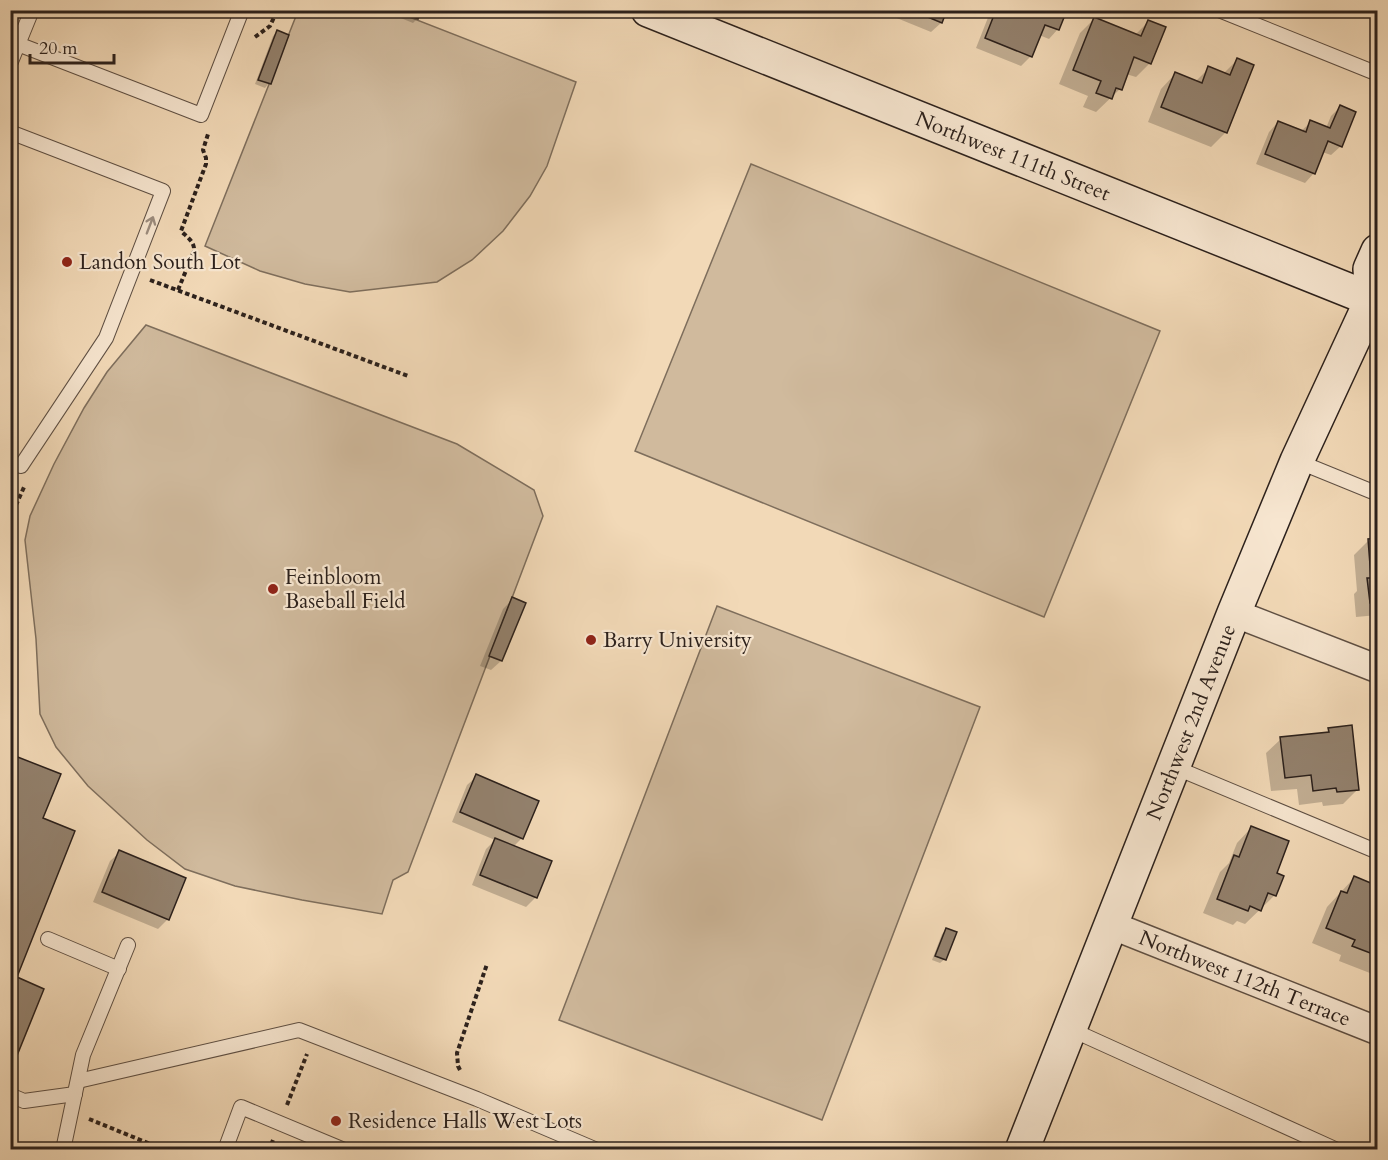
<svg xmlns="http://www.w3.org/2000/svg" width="1388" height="1160" viewBox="0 0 1388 1160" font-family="Cardo,serif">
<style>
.green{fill:#d0ba9d;stroke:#7e6e5c;stroke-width:1.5}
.shadow{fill:#0003}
.building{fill:#93816d;stroke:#2c211c;stroke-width:1.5}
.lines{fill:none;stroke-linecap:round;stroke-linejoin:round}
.lane-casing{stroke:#5e4f43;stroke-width:16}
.street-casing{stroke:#5e4f43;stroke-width:30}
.secondary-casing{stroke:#2c211c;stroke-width:36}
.path{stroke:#2c211c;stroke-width:4;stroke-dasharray:4.5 3;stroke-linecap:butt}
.lane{stroke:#f7e6d0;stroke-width:14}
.street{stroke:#f7e6d0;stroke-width:27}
.secondary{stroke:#f7e6d0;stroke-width:33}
.oneway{stroke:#9c8d7f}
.poi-dot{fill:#8f2418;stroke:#f7e6d0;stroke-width:2}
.labels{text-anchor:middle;stroke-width:4.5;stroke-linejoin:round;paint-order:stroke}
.street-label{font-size:21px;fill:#2c211c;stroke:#f7e6d0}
.poi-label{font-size:21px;fill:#2c211c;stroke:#f7e6d0;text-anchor:start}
</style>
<rect width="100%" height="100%" fill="#f2d9b7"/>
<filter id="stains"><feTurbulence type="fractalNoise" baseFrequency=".00333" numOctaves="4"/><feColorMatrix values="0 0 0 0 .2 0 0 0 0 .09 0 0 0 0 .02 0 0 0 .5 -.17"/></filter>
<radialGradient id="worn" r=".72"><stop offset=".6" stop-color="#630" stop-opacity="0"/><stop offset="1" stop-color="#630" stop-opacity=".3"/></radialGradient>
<g class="green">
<path d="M 298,11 L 394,11 L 576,82 L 547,166 L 530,196 L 503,231 L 472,260 L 437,282 L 350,292 L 305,284 L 260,271 L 205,246 Z"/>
<path d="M 751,164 L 1160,331 L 1044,617 L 635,451 Z"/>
<path d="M 146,325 L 457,444 L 534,490 L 543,516 L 408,872 L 393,880 L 382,914 L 302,900 L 235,886 L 185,869 L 147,840 L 88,786 L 56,747 L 40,714 L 36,639 L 25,540 L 30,516 L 54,464 L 84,408 L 107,372 Z"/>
<path d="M 717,606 L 980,707 L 822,1120 L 559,1020 Z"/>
</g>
<g class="shadow">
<path d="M 381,10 L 420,10 L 417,19 L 413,23 Z"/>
<path d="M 883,10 L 945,10 L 941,23 L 931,32 L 882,12 Z"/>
<path d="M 994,10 L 1011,10 L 1018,13 L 1019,10 L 1066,10 L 1058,29 L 1049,39 L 1039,35 L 1031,56 L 1021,66 L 976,48 L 989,15 Z"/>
<path d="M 1094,19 L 1135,35 L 1148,22 L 1150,63 L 1136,77 L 1126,74 L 1120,89 L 1096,112 L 1083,107 L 1088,96 L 1059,84 L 1080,33 Z"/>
<path d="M 277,32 L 269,83 L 265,88 L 255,84 L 273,36 Z"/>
<path d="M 1237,60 L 1226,132 L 1211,147 L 1148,122 L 1161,89 L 1175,74 L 1195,82 L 1209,68 L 1223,74 Z"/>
<path d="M 1340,107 L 1341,146 L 1331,155 L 1322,152 L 1314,173 L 1305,183 L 1256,164 L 1269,132 L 1278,122 L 1301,131 L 1311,122 L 1326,128 L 1331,116 Z"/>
<path d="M 1378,540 L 1378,615 L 1356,617 L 1354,594 L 1357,591 L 1354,555 L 1368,541 Z"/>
<path d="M 513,599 L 524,603 L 501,661 L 491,670 L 480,666 L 503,609 Z"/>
<path d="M 1329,729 L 1358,789 L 1343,804 L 1323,806 L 1322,802 L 1299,805 L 1297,789 L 1271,791 L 1266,753 L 1281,739 L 1325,734 Z"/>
<path d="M 477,776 L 522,838 L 513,847 L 536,897 L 526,907 L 472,885 L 486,849 L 495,840 L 452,822 L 467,785 Z"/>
<path d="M 1251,828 L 1275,874 L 1275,895 L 1245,924 L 1237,921 L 1233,925 L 1203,913 L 1220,872 L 1229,863 L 1237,843 Z"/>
<path d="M 120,852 L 168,919 L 158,929 L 93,902 L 110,861 Z"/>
<path d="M 1354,878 L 1378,887 L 1378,973 L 1375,975 L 1339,961 L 1341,955 L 1312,943 L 1327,907 Z"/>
<path d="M 946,930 L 945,959 L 940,963 L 932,960 L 942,934 Z"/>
</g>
<g class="building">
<path d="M 396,10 L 422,10 L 418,19 Z"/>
<path d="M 911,10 L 947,10 L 942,23 Z"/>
<path d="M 996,10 L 1015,10 L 1022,13 L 1023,10 L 1067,10 L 1059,30 L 1045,25 L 1032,57 L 985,38 Z"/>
<path d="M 1094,17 L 1141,36 L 1148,20 L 1166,27 L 1151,64 L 1134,57 L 1122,90 L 1116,88 L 1112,99 L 1096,93 L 1101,81 L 1073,70 Z"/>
<path d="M 277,30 L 289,35 L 271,84 L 258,80 Z"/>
<path d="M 1237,58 L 1254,65 L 1227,133 L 1161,107 L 1175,72 L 1202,83 L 1208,66 L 1230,75 Z"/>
<path d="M 1340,105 L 1356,112 L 1342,147 L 1328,141 L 1315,174 L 1265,154 L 1278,121 L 1306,132 L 1310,120 L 1330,128 Z"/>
<path d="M 1378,538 L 1378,602 L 1370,603 L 1367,578 L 1371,578 L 1368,539 Z"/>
<path d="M 512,597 L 526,603 L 502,661 L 489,656 Z"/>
<path d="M 1352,725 L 1359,790 L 1337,792 L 1336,788 L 1313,791 L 1311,775 L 1285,778 L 1280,737 L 1329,732 L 1328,728 Z"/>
<path d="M 10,754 L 61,774 L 43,818 L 75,831 L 17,977 L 44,989 L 16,1058 L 10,1056 Z"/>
<path d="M 476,774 L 539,801 L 523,839 L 460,812 Z"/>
<path d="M 1251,826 L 1289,841 L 1277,873 L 1284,876 L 1276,896 L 1268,893 L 1261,911 L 1250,906 L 1248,911 L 1217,899 L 1234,855 L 1239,857 Z"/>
<path d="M 495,838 L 552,861 L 537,898 L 480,875 Z"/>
<path d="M 119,850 L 186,878 L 169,920 L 102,892 Z"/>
<path d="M 1354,876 L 1378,886 L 1378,956 L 1352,946 L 1355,940 L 1326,928 L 1341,891 L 1347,893 Z"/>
<path d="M 946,928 L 957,932 L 946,960 L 935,956 Z"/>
</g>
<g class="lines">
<g class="lane-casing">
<g id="lane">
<path d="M 1219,10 L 1378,74"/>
<path d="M 10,41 L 201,115 L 242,10"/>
<path d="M 10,64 L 32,10"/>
<path d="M 10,132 L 163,191 L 106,338 L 21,466"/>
<path d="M 1297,461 L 1378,494"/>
<path d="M 1174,767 L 1378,852"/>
<path d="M 48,939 L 119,969"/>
<path d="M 1070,1029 L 1337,1150"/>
<path d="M 78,1081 L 299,1030 L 477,1099 L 597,1150"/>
<path d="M 10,1095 L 24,1101 L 75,1094"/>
<path d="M 63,1150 L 83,1055 L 128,945"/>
<path d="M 225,1150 L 241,1107 L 344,1150"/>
</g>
</g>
<g class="street-casing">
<g id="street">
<path d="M 1234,613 L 1378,669"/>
<path id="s1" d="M 1111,925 L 1378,1031"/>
</g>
</g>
<g class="secondary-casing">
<g id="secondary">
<path id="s2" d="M 648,10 L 1378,302"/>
<path id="s3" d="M 1022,1150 L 1234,613 L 1297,461 L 1372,299 L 1370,269 L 1378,251"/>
</g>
</g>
<g class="path">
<path d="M 255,37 L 270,26 L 276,13"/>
<path d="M 150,280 L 408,376"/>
<path d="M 178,290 L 194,251 C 195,242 187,237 181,231 L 206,164 L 206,158 L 203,150 L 208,134"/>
<path d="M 10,507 L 14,508 L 16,505 L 25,485"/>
<path d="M 460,1070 L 458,1066 L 457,1053 L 487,964"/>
<path d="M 287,1105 L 307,1054"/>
<path d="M 89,1119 L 165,1150"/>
<path d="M 269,1150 L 273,1140"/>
</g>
<use href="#lane" class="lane"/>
<use href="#street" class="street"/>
<use href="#secondary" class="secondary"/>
</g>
<defs><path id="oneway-shaft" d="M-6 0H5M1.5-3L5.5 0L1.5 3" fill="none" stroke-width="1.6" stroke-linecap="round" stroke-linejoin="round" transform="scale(1.5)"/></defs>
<use class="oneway" href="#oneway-shaft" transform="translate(150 225) rotate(-69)"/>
<g class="poi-dot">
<circle cx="67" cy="262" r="6"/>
<circle cx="273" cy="589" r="6"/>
<circle cx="591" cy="640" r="6"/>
<circle cx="336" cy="1121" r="6"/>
</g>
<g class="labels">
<g class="street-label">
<text dy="7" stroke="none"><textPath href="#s2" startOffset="393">Northwest 111th Street</textPath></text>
<text dy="7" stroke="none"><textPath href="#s3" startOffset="460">Northwest 2nd Avenue</textPath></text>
<text dy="7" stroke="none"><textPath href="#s1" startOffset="144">Northwest 112th Terrace</textPath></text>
</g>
<g class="poi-label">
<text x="79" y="269">Landon South Lot</text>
<text x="285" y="584">Feinbloom<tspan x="285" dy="24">Baseball Field</tspan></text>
<text x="603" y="647">Barry University</text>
<text x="348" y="1128">Residence Halls West Lots</text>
</g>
</g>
<rect width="1388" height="1160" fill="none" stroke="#f2d9b7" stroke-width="36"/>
<rect x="12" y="12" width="1364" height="1136" fill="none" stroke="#2c211c" stroke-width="3"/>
<rect x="18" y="18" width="1352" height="1124" fill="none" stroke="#2c211c" stroke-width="1.5"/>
<path d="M30 54v9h84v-9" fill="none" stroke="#2c211c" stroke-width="3"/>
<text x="39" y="54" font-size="18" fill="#2c211c" stroke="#f7e6d0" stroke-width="4.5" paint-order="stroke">20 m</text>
<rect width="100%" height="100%" filter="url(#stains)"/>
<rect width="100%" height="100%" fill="url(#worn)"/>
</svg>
